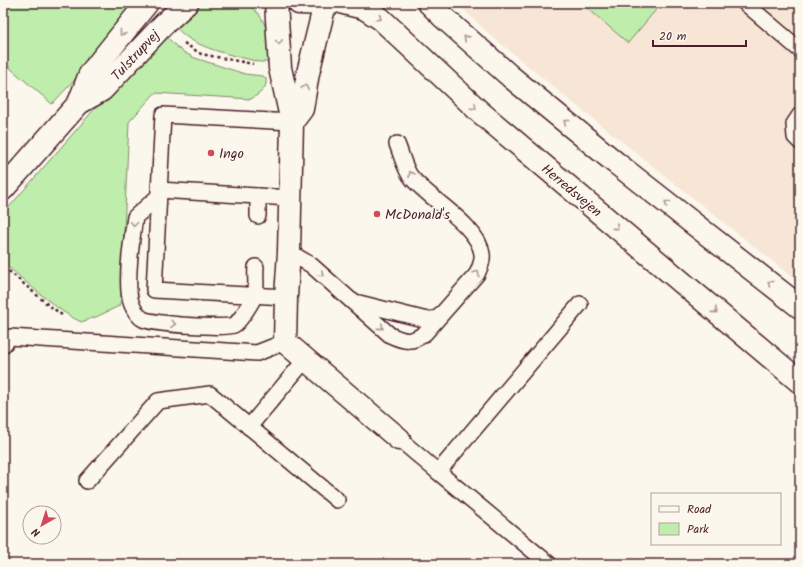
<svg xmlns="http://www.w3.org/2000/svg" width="803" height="567" viewBox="0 0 803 567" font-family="Kalam,sans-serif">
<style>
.built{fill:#f7e6d5}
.green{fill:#beedac;stroke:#84866c}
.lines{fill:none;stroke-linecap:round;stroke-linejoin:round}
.service-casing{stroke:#4a1f2b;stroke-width:18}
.minor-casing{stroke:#4a1f2b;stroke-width:25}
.tertiary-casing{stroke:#4a1f2b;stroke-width:25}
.path{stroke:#4a1f2b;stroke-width:2.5;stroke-dasharray:3 3;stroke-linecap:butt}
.service{stroke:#fbf7ec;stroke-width:15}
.minor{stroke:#fbf7ec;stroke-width:22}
.tertiary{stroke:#fbf7ec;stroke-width:22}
.oneway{stroke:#ab9695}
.poi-dot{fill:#d1495b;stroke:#fbf7ec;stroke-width:1.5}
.labels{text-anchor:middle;stroke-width:3.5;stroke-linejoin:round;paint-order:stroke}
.street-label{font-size:14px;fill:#4a1f2b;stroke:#fbf7ec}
.poi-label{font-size:14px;fill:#4a1f2b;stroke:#fbf7ec;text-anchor:start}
</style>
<rect width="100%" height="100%" fill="#fbf7ec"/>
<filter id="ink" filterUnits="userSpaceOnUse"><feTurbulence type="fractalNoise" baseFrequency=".025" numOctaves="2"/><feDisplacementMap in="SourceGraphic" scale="8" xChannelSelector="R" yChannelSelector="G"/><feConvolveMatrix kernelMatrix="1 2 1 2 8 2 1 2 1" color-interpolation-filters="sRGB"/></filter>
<g filter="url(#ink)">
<path class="built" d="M 457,3 L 800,3 L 800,284 L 775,263 L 563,95 L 487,32 Z"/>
<g class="green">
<path d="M 3,3 L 130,3 L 131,4 L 81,73 L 52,104 L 3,62 Z"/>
<path d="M 205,3 C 216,3 229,1 240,3 C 267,9 271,39 268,62 L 259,62 C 234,55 193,49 176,27 L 195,8 Z"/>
<path d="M 589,3 L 657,3 L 660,5 L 628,43 L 586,7 Z"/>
<path d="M 166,36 L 177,47 L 185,53 L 195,58 L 245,74 L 263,76 L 266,78 C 268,89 259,94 251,99 L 155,93 L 129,122 L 121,298 L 119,306 L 96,317 L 81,322 C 57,311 28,283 7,266 L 3,266 L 3,214 L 104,98 Z"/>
</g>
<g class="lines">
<g class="service-casing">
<g id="service">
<path d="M 745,3 L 800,50"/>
<path d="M 800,115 L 794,124 L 795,137 L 800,142"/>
<path d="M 159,190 L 290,198"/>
<path d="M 159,196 L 135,217 C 132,238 124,287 132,305 C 134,310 139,317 143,319 C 151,324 226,329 234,325 C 239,323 253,300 255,295 C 257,287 255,276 256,267"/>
<path d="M 258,216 L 258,196"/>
<path d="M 289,252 L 311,265 L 390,335 C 405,342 412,343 425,333 L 477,274 C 480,267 483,261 482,254 C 479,226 429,199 412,178 C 405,171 401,153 397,144"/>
<path d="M 286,297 L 154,290 L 163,115 L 292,122"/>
<path d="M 355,302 L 427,320 L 438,318"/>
<path d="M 3,345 L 10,337 L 257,353 L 285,342"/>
<path d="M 249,427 L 305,360"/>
<path d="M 399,439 L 438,472"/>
<path d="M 87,481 L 158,401 L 210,394 L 337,500"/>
<path d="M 549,564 L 438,472 L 580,304"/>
</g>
</g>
<g class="minor-casing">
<g id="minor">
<path d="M 276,3 L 280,68 L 292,122 L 289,252 L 286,297 L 285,342 L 399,439"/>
<path d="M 292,122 L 302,109 L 308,73 L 325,4"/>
</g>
</g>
<g class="tertiary-casing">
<g id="tertiary">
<path d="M 299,3 L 325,4 L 332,3"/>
<path d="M 344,3 L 364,8 L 381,19 L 480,112 L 800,382"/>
<path d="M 429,3 L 443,17 L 511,77 L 616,163 L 800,307"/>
<path d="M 79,103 L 90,74 L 147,3"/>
<path d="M 3,189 L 79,103 L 102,90 L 164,24 L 187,3"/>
</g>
</g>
<g class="path">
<path d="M 184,43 L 201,54 L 253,64"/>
<path d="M 3,269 L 10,272 L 46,303 L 62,315"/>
</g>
<use href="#service" class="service"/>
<use href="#minor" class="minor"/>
<use href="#tertiary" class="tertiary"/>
</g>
<defs><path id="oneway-chevron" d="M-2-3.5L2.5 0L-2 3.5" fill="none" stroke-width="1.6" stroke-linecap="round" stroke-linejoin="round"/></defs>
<g class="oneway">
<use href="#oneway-chevron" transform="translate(379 18) rotate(37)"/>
<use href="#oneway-chevron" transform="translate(122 33) rotate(128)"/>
<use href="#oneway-chevron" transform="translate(466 38) rotate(-139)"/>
<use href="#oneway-chevron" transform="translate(279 42) rotate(86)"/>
<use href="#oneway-chevron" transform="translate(305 87) rotate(-80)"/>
<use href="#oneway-chevron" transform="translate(474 107) rotate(43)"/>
<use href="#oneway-chevron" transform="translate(566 122) rotate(-141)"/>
<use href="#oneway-chevron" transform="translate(411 174) rotate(-121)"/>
<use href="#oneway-chevron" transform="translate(667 203) rotate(-142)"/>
<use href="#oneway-chevron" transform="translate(134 224) rotate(98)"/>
<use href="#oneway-chevron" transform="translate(616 227) rotate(40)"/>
<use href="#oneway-chevron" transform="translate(477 273) rotate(-58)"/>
<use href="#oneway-chevron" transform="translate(321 274) rotate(42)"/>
<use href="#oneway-chevron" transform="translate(770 283) rotate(-142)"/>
<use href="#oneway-chevron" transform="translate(715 311) rotate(40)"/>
<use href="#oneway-chevron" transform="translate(173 324) rotate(4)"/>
<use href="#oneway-chevron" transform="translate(381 327) rotate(41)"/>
</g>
</g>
<g class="poi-dot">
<circle cx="211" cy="153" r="4"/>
<circle cx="377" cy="214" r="4"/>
</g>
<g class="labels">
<g class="street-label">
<text transform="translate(135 55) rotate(-47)" y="5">Tulstrupvej</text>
<text transform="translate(572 190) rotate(40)" y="5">Herredsvejen</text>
</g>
<g class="poi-label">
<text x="219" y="158">Ingo</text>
<text x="385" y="219">McDonald's</text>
</g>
</g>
<rect width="803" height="567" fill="none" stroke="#fbf7ec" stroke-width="16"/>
<rect x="8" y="8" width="787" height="551" fill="none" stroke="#4a1f2b" stroke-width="1.5" filter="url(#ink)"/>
<rect x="651" y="493" width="130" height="52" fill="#fbf7ec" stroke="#b4a19f"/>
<rect x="659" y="506" width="20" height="6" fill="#fbf7ec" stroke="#b4a19f"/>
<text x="687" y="513" font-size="12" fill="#4a1f2b">Road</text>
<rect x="659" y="523" width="20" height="12" fill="#beedac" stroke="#b4a19f"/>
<text x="687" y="533" font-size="12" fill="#4a1f2b">Park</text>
<g transform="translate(42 525) rotate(219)"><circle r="19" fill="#fbf7ec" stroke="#b4a19f"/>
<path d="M0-3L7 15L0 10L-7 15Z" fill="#d1495b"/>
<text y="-6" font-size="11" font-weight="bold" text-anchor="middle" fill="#4a1f2b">N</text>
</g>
<path d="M653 40v6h93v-6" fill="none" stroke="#4a1f2b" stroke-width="2"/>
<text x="659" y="40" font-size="12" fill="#4a1f2b" stroke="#fbf7ec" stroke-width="3" paint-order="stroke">20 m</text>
</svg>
